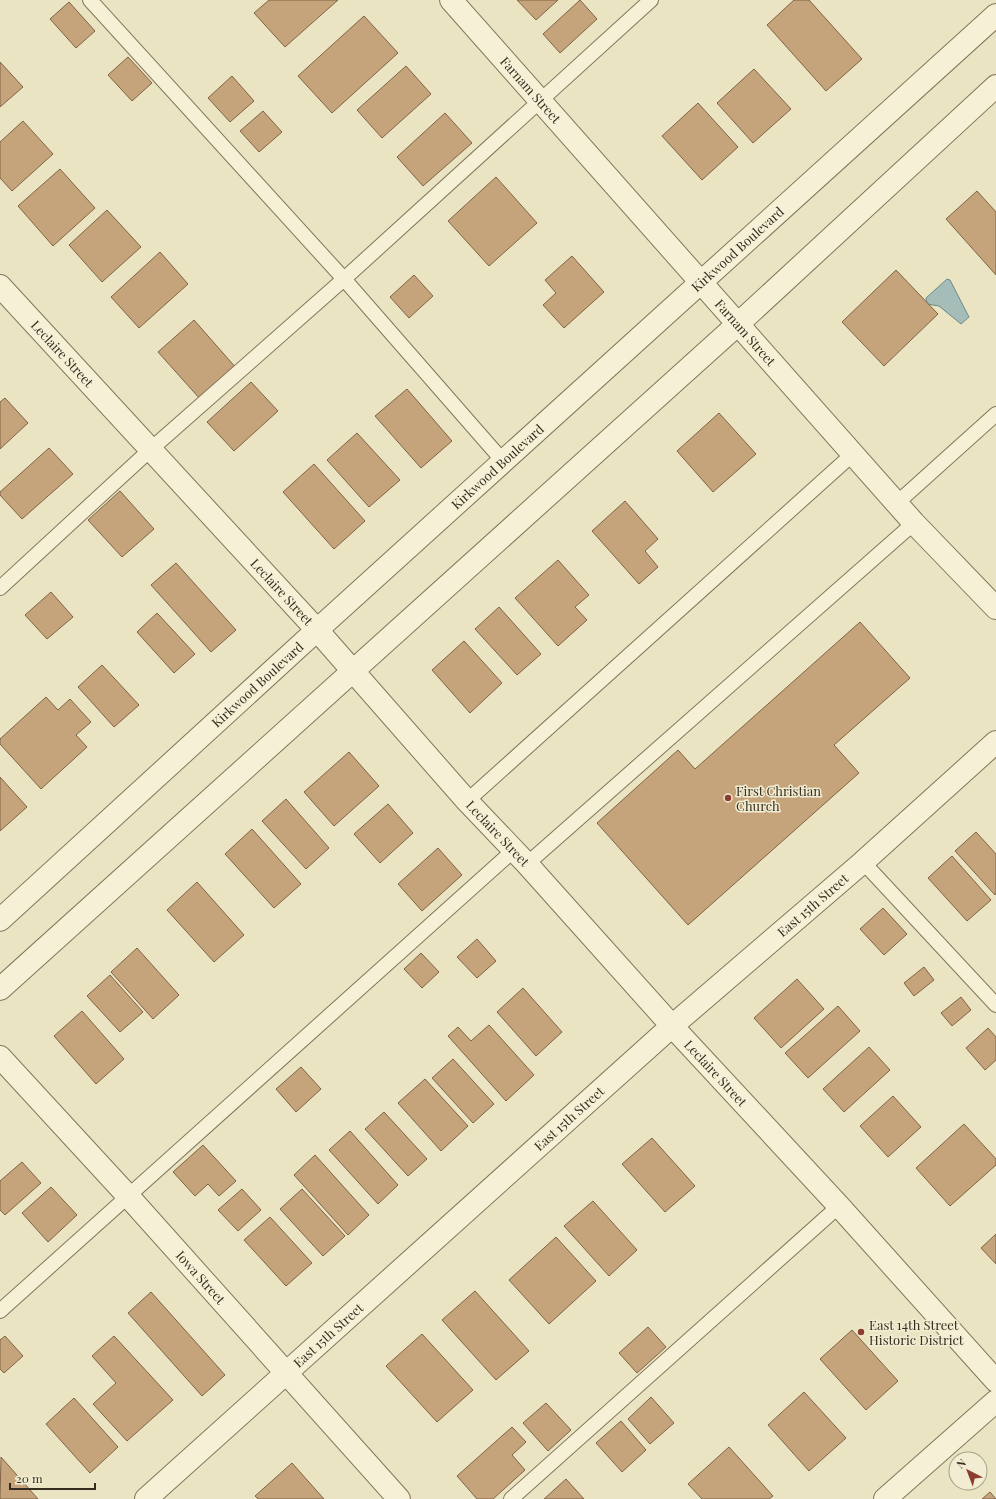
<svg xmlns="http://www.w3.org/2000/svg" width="996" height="1499" viewBox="0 0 996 1499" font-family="'Playfair Display',serif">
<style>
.water{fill:#a5bdb9;stroke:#6d8a87}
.building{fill:#c5a47c;stroke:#806343}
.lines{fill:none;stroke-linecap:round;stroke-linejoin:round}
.service-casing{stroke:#83765b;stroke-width:16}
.minor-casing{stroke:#83765b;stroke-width:24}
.tertiary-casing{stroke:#83765b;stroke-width:24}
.service{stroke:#f6f0d6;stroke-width:14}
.minor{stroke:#f6f0d6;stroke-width:22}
.tertiary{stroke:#f6f0d6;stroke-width:22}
.poi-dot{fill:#8d3c30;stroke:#f2edd2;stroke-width:1.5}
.labels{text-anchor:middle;stroke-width:3;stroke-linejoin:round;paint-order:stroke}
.street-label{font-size:13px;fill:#342c1e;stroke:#f2edd2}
.poi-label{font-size:13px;fill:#342c1e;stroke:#f2edd2;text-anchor:start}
</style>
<rect width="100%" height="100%" fill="#eae4c3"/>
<path class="water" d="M 947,279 L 950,280 L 969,317 L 961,324 L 939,306 L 927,304 L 926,298 Z"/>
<g class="building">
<path d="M 269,0 L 338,0 L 285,47 L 254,13 Z"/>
<path d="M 517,0 L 558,0 L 536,20 Z"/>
<path d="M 580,0 L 597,19 L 560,53 L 543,34 Z"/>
<path d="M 794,0 L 809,0 L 862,59 L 826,91 L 767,25 Z"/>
<path d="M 69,2 L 95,31 L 76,48 L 50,19 Z"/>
<path d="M 364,16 L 398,53 L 332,113 L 298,76 Z"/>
<path d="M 128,57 L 152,83 L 132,101 L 108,75 Z"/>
<path d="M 0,62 L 23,87 L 0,107 Z"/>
<path d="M 406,66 L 431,94 L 382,138 L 357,110 Z"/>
<path d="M 754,69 L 791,109 L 753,143 L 717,103 Z"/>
<path d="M 232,76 L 254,101 L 230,122 L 208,98 Z"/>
<path d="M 698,103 L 738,147 L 702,180 L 662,136 Z"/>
<path d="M 263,111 L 282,132 L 259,152 L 240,131 Z"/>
<path d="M 445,113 L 472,143 L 423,186 L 397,157 Z"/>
<path d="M 23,121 L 53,154 L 12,191 L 0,178 L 0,142 Z"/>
<path d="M 60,169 L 95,208 L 53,246 L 18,206 Z"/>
<path d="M 496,177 L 537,223 L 489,266 L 448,221 Z"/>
<path d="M 977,191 L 996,212 L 996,275 L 946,219 Z"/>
<path d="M 107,210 L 141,247 L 102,282 L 69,245 Z"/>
<path d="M 160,252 L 188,284 L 139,328 L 111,297 Z"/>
<path d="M 572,256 L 604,292 L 564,328 L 543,305 L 556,293 L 545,280 Z"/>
<path d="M 896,270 L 938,314 L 884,366 L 842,322 Z"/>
<path d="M 414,275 L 433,296 L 409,318 L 390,297 Z"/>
<path d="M 194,320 L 237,369 L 201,400 L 158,352 Z"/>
<path d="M 251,382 L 278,411 L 234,451 L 207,422 Z"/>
<path d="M 407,389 L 452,441 L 421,468 L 375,416 Z"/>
<path d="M 5,398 L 28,423 L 0,449 L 0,402 Z"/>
<path d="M 719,413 L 756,454 L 713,492 L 677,451 Z"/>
<path d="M 357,433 L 400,480 L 369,507 L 327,460 Z"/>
<path d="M 49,448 L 73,474 L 22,519 L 0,495 L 0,492 Z"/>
<path d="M 314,464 L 365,521 L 334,549 L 283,492 Z"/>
<path d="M 120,491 L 154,529 L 122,557 L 88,520 Z"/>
<path d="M 625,501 L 658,539 L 645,551 L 658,567 L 639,584 L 592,531 Z"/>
<path d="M 558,560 L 589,595 L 575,607 L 587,620 L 558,646 L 515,598 Z"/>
<path d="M 176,563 L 236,630 L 211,652 L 151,585 Z"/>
<path d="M 51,592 L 73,617 L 47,639 L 25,615 Z"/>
<path d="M 499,607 L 541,654 L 517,675 L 475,629 Z"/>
<path d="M 157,613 L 195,654 L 174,673 L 137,632 Z"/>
<path d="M 860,622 L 910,678 L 834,745 L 859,773 L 688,925 L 597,823 L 678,750 L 695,769 Z"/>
<path d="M 464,641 L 502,683 L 470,713 L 432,670 Z"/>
<path d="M 102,665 L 139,705 L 114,727 L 78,687 Z"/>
<path d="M 46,697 L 58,710 L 70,699 L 91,722 L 76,735 L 87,747 L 41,789 L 0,744 L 0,739 Z"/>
<path d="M 349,752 L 379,786 L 334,826 L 304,792 Z"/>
<path d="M 0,777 L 27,807 L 0,831 Z"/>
<path d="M 286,799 L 329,848 L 306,869 L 262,821 Z"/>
<path d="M 388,804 L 413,833 L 380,863 L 354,834 Z"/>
<path d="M 252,829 L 301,884 L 274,908 L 225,854 Z"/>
<path d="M 976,832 L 996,854 L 996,893 L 995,895 L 955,851 Z"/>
<path d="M 438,848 L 462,875 L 422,911 L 398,884 Z"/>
<path d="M 952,856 L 991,900 L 967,921 L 928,878 Z"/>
<path d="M 197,882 L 244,935 L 214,962 L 167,910 Z"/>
<path d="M 883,908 L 907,934 L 884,955 L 860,929 Z"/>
<path d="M 477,939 L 496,961 L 477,978 L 457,957 Z"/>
<path d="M 137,948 L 179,995 L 153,1019 L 111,972 Z"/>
<path d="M 421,953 L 439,972 L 422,988 L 404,969 Z"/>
<path d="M 924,967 L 934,980 L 914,996 L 904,983 Z"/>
<path d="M 110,975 L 143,1012 L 120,1032 L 87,996 Z"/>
<path d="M 797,979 L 824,1009 L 781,1048 L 754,1018 Z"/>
<path d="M 523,988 L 562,1032 L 536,1056 L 497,1012 Z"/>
<path d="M 961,997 L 971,1010 L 952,1026 L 941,1013 Z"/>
<path d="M 838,1006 L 860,1031 L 808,1078 L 785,1053 Z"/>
<path d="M 82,1011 L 124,1059 L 96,1084 L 54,1036 Z"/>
<path d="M 489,1025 L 534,1075 L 506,1101 L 448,1036 L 458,1027 L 471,1041 Z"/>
<path d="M 988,1028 L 996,1037 L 996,1060 L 985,1070 L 966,1048 Z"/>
<path d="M 869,1047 L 890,1070 L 844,1112 L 823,1089 Z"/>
<path d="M 453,1059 L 494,1104 L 473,1123 L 432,1078 Z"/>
<path d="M 301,1067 L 321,1089 L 296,1112 L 276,1089 Z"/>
<path d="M 425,1079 L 468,1126 L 441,1151 L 398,1103 Z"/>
<path d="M 893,1096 L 921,1127 L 888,1157 L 860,1126 Z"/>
<path d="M 384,1112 L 427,1159 L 408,1176 L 365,1129 Z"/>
<path d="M 964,1124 L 996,1159 L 996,1165 L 950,1206 L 916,1168 Z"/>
<path d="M 350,1131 L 398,1185 L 378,1204 L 329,1150 Z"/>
<path d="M 652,1138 L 695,1186 L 665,1212 L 622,1164 Z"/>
<path d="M 203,1145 L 236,1181 L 219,1196 L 208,1184 L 195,1196 L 173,1172 Z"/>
<path d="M 315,1155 L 369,1215 L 348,1235 L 294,1175 Z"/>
<path d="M 22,1162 L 41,1183 L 5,1215 L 0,1210 L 0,1181 Z"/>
<path d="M 51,1187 L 77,1215 L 48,1242 L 22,1213 Z"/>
<path d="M 242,1189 L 261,1210 L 238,1231 L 218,1210 Z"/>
<path d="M 302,1189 L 345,1236 L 323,1256 L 280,1209 Z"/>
<path d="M 593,1201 L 637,1250 L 609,1276 L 564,1226 Z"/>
<path d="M 270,1217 L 312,1263 L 286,1286 L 244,1240 Z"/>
<path d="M 996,1234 L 996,1264 L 981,1248 Z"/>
<path d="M 556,1237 L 596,1281 L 549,1324 L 509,1280 Z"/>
<path d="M 475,1291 L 529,1351 L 496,1380 L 442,1320 Z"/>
<path d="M 151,1292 L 225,1375 L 202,1396 L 128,1313 Z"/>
<path d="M 648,1327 L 666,1347 L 637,1373 L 619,1353 Z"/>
<path d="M 852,1330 L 898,1381 L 866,1410 L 820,1359 Z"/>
<path d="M 422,1334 L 473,1390 L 437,1422 L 386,1366 Z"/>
<path d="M 5,1336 L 23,1356 L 4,1373 L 0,1369 L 0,1340 Z"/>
<path d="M 114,1336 L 173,1400 L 127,1441 L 93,1404 L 116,1383 L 92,1356 Z"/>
<path d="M 804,1392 L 846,1438 L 809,1471 L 768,1425 Z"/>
<path d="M 651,1397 L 674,1423 L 650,1444 L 628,1419 Z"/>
<path d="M 74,1398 L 118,1447 L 90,1473 L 46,1424 Z"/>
<path d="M 546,1403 L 571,1430 L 548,1451 L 523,1423 Z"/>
<path d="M 621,1421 L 646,1450 L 622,1472 L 596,1443 Z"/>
<path d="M 512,1427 L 526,1442 L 512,1455 L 525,1470 L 493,1499 L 477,1499 L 457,1476 Z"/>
<path d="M 729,1447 L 773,1496 L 769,1499 L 702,1499 L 688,1484 Z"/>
<path d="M 1,1457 L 38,1499 L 0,1499 Z"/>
<path d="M 292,1463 L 324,1499 L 258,1499 L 255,1496 Z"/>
<path d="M 566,1479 L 584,1499 L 544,1499 Z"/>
<path d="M 990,1492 L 996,1499 L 982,1499 Z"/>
</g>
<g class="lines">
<g class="service-casing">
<g id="service">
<path d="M 90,0 L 344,279 L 503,461"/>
<path d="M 897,503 L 996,414"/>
<path d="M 0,588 L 150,450 L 344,279 L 651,0"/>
<path d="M 467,801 L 854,453"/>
<path d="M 863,862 L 996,1005"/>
<path d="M 527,864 L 914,523"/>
<path d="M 0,1311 L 514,850"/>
<path d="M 511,1499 L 839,1206"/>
</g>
</g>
<g class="minor-casing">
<g id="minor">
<path id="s1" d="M 451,0 L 914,523 L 996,608"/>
<path id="s2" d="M 0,286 L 317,630 L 467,801 L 527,864 L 672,1026 L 839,1206 L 996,1381"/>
<path id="s3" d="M 0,1057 L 128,1196 L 399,1499"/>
</g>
</g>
<g class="tertiary-casing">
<g id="tertiary">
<path id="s4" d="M 0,920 L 317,630 L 996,15"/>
<path d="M 0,989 L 738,324 L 996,86"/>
<path id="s5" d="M 146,1499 L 672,1026 L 863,862 L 996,742"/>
<path d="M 885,1499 L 996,1401"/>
</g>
</g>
<use href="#service" class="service"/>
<use href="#minor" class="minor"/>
<use href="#tertiary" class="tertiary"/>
</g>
<g class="poi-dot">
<circle cx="728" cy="798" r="4"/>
<circle cx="861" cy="1332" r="4"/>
</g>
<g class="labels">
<g class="street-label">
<text dy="5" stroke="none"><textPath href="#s1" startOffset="120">Farnam Street</textPath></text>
<text dy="5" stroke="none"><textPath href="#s4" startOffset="997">Kirkwood Boulevard</textPath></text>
<text dy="5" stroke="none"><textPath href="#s1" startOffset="444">Farnam Street</textPath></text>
<text dy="5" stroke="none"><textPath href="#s2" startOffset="92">Leclaire Street</textPath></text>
<text dy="5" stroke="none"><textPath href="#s4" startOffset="673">Kirkwood Boulevard</textPath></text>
<text dy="5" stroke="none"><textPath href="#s2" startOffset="416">Leclaire Street</textPath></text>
<text dy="5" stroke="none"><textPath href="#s4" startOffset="349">Kirkwood Boulevard</textPath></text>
<text dy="5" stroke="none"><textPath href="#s2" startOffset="740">Leclaire Street</textPath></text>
<text dy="5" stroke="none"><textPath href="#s5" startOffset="893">East 15th Street</textPath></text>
<text dy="5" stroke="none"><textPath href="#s2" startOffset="1064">Leclaire Street</textPath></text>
<text dy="5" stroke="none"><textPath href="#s5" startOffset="569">East 15th Street</textPath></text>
<text dy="5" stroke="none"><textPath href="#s3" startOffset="298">Iowa Street</textPath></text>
<text dy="5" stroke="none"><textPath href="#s5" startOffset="245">East 15th Street</textPath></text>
</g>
<g class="poi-label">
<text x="736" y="796">First Christian<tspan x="736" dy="15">Church</tspan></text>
<text x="869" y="1330">East 14th Street<tspan x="869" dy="15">Historic District</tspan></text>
</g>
</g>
<g transform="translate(968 1471) rotate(318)"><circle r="19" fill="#f2edd2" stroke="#a6a08a"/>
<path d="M0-3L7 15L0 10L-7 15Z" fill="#8d3c30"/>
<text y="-6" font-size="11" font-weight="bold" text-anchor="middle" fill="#342c1e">N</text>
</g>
<path d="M10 1483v6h85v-6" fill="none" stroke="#342c1e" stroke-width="2"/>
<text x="16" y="1483" font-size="12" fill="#342c1e" stroke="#f2edd2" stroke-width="3" paint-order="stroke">20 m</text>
</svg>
